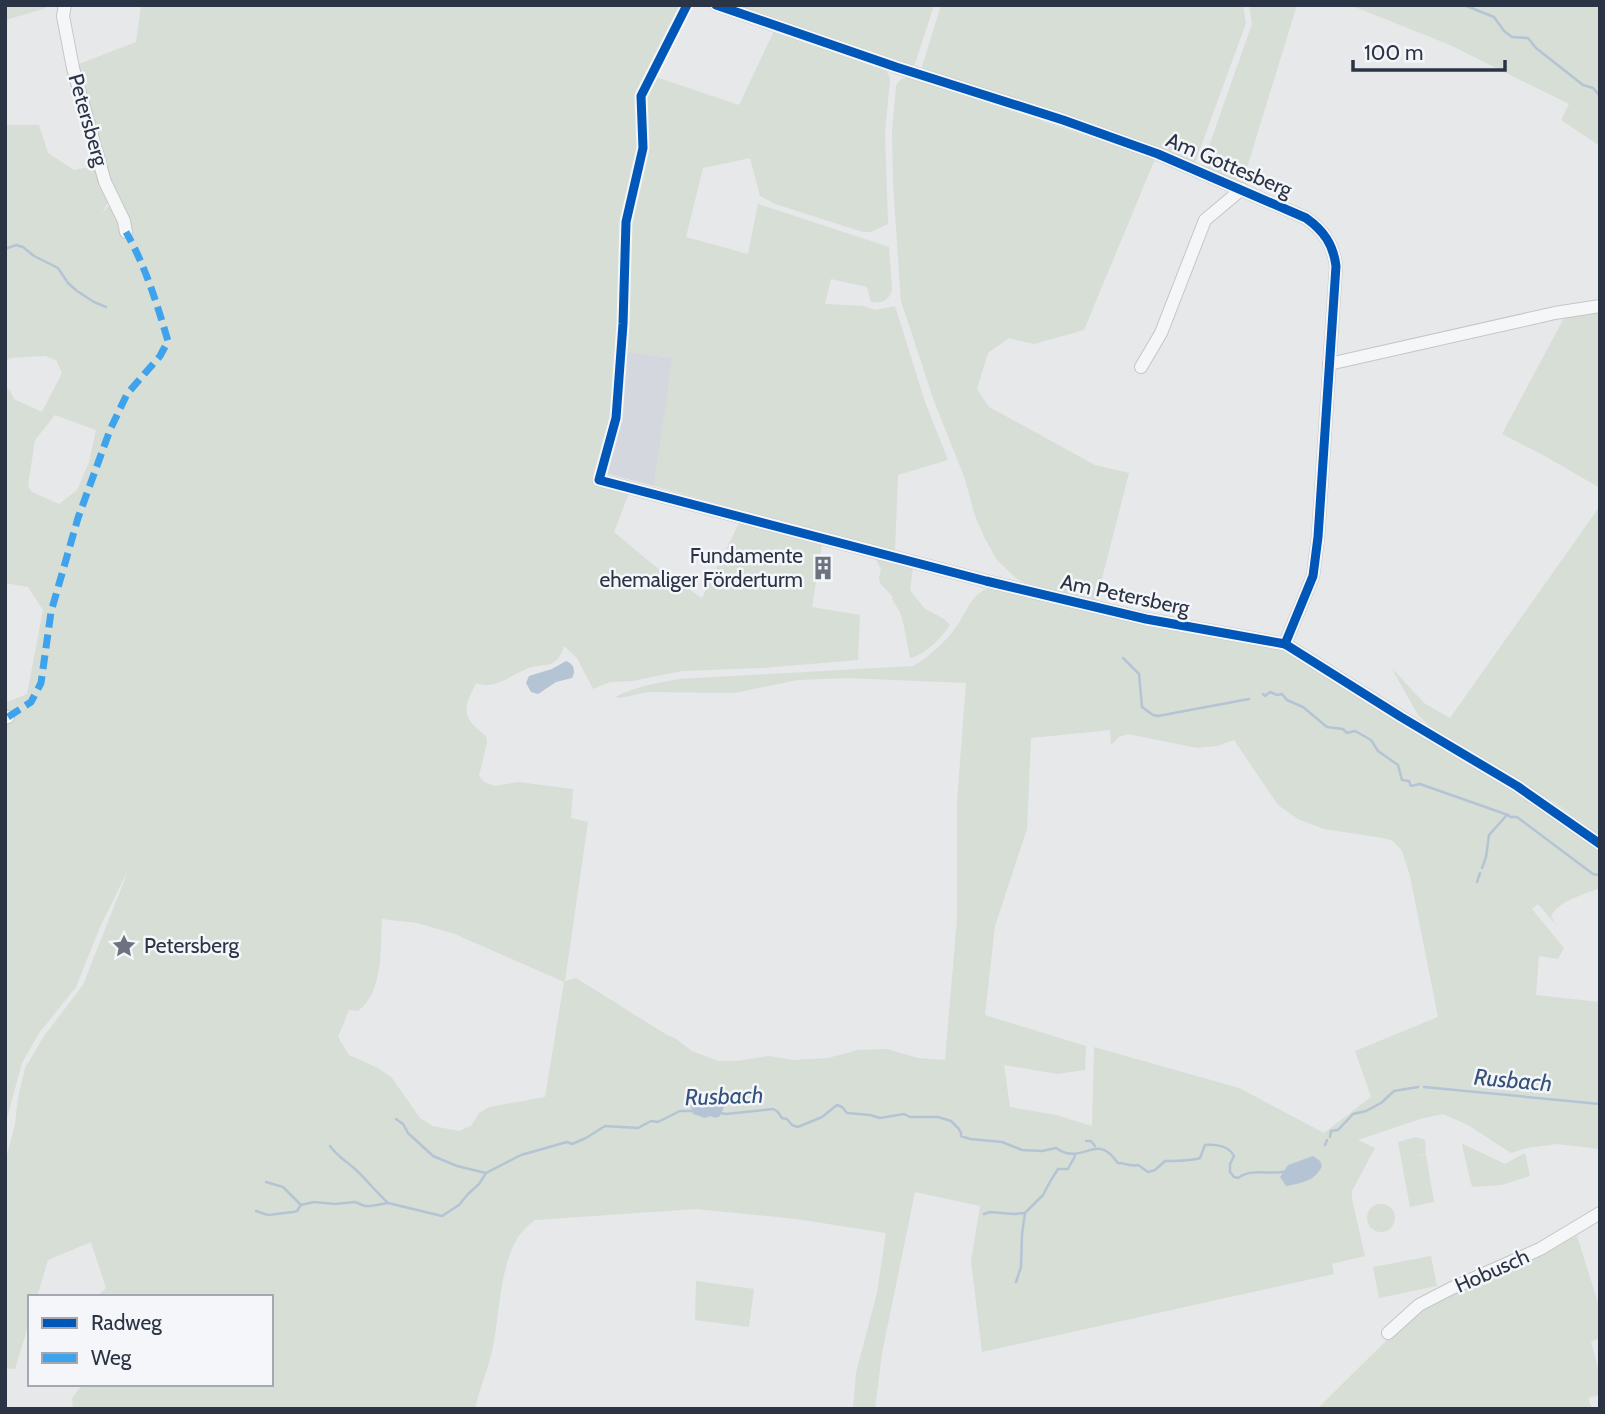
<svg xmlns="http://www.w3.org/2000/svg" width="1605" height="1414" viewBox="0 0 1605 1414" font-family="Cabin,sans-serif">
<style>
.built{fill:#d4d7dd}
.green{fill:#d6ded6;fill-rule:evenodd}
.water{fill:#b4c4d5}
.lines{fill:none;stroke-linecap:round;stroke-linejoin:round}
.stream{stroke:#b4c4d5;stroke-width:2.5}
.minor-casing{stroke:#c4c6c8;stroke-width:14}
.minor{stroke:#f5f6f7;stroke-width:12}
.quiet{stroke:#3ea3ec;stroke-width:7;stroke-dasharray:14 7;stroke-linecap:butt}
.cycleway-casing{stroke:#f4f6f9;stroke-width:13}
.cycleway{stroke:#0057b8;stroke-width:9}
.labels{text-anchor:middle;stroke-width:5;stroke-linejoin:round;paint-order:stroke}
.street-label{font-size:21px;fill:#2b3445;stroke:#f4f6f9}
.poi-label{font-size:21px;fill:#2b3445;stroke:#f4f6f9;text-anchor:end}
.water-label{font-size:23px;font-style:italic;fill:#34527a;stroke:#f4f6f9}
</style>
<rect width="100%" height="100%" fill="#e6e8ea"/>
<path class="built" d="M 624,351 L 673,358 L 654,486 L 604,473 L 618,420 L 623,376 Z"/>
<g class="green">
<path d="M 5,5 L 51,5 L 43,9 L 9,19 L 5,24 Z"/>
<path d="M 141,5 L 685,5 L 650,72 L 656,77 L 739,105 L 774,31 L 882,68 C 887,71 889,74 890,80 L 885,132 L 888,224 L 871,232 L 863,232 L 775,204 L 760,196 L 750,158 L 703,168 L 686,237 L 748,254 L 758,204 L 889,247 L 892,289 C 891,300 880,304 871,302 L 867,287 L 831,279 L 825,304 L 863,306 L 876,310 L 895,306 L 925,402 L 948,460 L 898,475 L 895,552 L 654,486 L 672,358 L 624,351 L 623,376 L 618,421 L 600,485 L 629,493 L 614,532 L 662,572 L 702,598 L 739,523 L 822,544 L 812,607 L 860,615 L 858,660 L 761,668 L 682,671 L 632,681 L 610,682 L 593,689 L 577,658 L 564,646 C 562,653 559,660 551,664 C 544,666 536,665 529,668 C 511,674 496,691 476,683 C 463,710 460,716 486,736 L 487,742 L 479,776 L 484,782 L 495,786 L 518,782 L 573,789 L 571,818 L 588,822 L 565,981 L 576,978 L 667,1035 L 675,1038 L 692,1051 L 718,1061 L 738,1061 L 768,1056 L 794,1060 L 828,1058 L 858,1050 L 887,1049 L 918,1058 L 945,1060 L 957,919 L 957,801 L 966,683 L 847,678 L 798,680 L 734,693 L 648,692 L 620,698 L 615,697 C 635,687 657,683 679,679 L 913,666 C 929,657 942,645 954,630 C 967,614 970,591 994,587 L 1164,629 L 1277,647 L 1290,652 L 1562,821 L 1600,850 L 1600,888 C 1583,895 1560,900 1551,916 L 1556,925 L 1538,904 L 1532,909 L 1564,948 L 1558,959 L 1539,956 L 1536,995 L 1600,1002 L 1600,1149 L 1557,1144 L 1527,1148 L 1511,1153 L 1468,1125 L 1443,1114 L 1420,1119 L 1358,1140 L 1375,1148 L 1352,1191 L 1352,1199 L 1365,1256 L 1332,1264 L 1334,1274 L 982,1352 L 971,1261 L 980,1206 L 915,1192 L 882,1353 L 875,1409 L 853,1409 L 856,1373 L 877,1293 L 886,1233 L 796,1219 L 696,1209 L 535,1220 C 531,1223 526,1227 523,1231 C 500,1256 500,1313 493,1346 C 489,1367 480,1387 475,1409 L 73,1409 L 72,1398 L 83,1384 L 271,1384 L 271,1297 L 96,1297 L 106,1288 L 91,1242 L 48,1260 L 37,1297 L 30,1297 L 30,1320 L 15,1369 L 5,1368 L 5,1163 L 15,1124 L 18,1098 L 25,1068 L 44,1036 L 83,985 L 130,866 L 100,927 L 76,987 L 39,1033 L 22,1063 L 5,1125 L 5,703 L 27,694 L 43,610 L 28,587 L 5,583 L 5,388 L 10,390 L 14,399 L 42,412 L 62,373 L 56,360 L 45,356 L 10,358 L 5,361 L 5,125 L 39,125 L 48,153 L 74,170 L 97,165 L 109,200 L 102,214 L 115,197 L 76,65 L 136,42 ZM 55,415 L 96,430 L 89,462 L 77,490 L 59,504 L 32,492 L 28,486 L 35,440 ZM 1110,730 L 1111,745 L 1119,737 L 1128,734 L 1197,748 L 1217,746 L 1234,740 L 1278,805 L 1298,819 L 1324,829 L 1383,838 L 1393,841 L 1402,851 L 1410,876 L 1438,1017 L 1355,1051 L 1371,1097 L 1324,1133 L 1239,1088 L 1094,1047 L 1092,1126 L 1056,1115 L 1010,1107 L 1004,1065 L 1057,1074 L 1085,1070 L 1086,1046 L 985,1015 L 995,926 L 1027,829 L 1031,738 ZM 382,919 L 417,923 L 455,934 L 564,982 L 545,1097 L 489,1107 L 479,1113 L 471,1126 L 459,1131 L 433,1126 L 420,1118 L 392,1078 L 378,1068 L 349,1055 L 338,1037 L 349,1010 L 358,1011 C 384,991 380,949 382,919 Z"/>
<path d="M 732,5 L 934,5 L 915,64 L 911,67 Z"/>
<path d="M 941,5 L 1243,5 L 1246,23 L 1195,163 L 1160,148 L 925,72 L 922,67 Z"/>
<path d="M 1249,5 L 1297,5 L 1242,184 L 1202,166 L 1252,24 Z"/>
<path d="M 1350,5 L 1600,5 L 1600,146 L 1561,120 L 1569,104 L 1450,45 Z"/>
<path d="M 904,78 L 911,78 L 1155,159 L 1084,330 L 1034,344 L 1009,338 L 988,353 L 977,389 L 989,407 L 1095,465 L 1129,473 L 1096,602 L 1026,584 L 1017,579 L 997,560 L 984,537 L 974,513 L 965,479 L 934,401 L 901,301 L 893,184 L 892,131 L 896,86 L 899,81 Z"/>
<path d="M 1600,312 L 1600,488 L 1543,455 L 1502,434 L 1564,318 Z"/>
<path d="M 1600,506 L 1600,836 L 1557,804 L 1433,729 L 1418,715 L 1391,667 L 1424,703 L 1450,718 Z"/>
<path d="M 875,557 L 913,567 L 910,590 L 924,608 L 944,619 L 950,625 C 942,637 925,655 910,658 L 903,622 L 900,612 L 892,599 L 893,597 L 880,583 L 879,577 L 881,570 Z"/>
<path d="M 1416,1137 L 1425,1140 L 1426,1154 L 1417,1156 L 1426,1155 L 1434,1202 L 1410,1207 L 1398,1142 Z"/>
<path d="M 1463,1144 L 1505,1164 L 1525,1153 L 1530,1176 L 1502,1185 L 1472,1187 L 1462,1145 Z"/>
<circle cx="1381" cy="1218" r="14"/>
<path d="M 1577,1236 L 1600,1309 L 1600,1338 L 1591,1342 L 1600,1375 L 1600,1395 L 1588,1398 L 1592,1409 L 1317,1409 L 1396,1331 L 1420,1309 L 1488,1276 Z"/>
<path d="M 1431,1256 L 1437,1286 L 1379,1298 L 1373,1267 Z"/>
<path d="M 696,1281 L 754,1289 L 749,1327 L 695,1320 Z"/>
</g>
<g class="water">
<path d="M 566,661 C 574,664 576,671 572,678 L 556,682 L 538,694 L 531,692 L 526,683 L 529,676 L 552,669 Z"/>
<path d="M 701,1099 L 723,1101 L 725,1105 L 720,1116 L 716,1118 L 710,1116 L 705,1118 L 693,1114 L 690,1104 L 695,1100 Z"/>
<path d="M 1313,1156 L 1320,1161 L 1322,1166 C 1315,1181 1302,1183 1286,1186 L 1280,1177 L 1288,1165 Z"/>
</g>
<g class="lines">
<g class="stream">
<path d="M 1464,5 L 1494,17 L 1504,31 L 1512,37 L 1528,38 L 1536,48 L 1583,85 L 1593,88 L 1600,96"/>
<path d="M 5,249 L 16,245 L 23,247 L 34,256 L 58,268 L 68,283 L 77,291 L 94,302 L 106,307"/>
<path d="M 1123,658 L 1139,674 L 1142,707 L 1153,715 L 1158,716 L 1249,699"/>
<path d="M 1263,694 L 1265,696 L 1270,692 L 1277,695 L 1282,694 L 1287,700 L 1303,707 L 1327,727 L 1343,729 L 1347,733 L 1355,731 L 1371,740 L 1378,751 L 1398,765 L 1402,780 L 1409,781 L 1411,786 L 1420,784 L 1508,815 L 1510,817 L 1517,817 L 1593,874 L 1600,875"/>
<path d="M 1482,868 L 1486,857 L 1489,835 L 1506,816"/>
<path d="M 1477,882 L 1480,873"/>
<path d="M 1424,1087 L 1600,1104"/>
<path d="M 720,1113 L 726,1114 L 773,1109 L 777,1111 L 782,1118 L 787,1119 L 792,1125 L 798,1127 L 822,1117 L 837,1105 L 842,1107 L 847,1113 L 870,1115 L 880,1118 L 904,1114 L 910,1117 L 938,1117 L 951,1121 L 959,1129 L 961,1133 L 961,1136 L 970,1139 L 1002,1142 L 1022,1150 L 1042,1151 L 1056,1148 C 1080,1165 1093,1138 1110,1154 C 1113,1156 1115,1160 1118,1163 C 1125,1163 1131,1167 1138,1165 L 1148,1172 L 1155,1170 L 1165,1161 C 1175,1161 1191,1161 1200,1158 L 1205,1145 C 1216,1144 1229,1146 1234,1156 L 1230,1164 L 1230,1172 L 1234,1177 L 1238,1178 C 1253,1167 1270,1176 1287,1171"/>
<path d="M 396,1119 L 403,1124 L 408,1133 L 433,1156 L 457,1166 L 486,1173"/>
<path d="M 1330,1137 L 1331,1131 L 1338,1130 L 1353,1114 L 1366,1111 L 1381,1103 L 1394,1091 L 1418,1087"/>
<path d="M 1086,1141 L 1091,1141 L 1095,1146"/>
<path d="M 1325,1145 L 1327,1140"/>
<path d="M 330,1146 C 337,1156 346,1161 355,1169 C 366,1179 376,1192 387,1202"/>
<path d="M 266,1182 L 283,1187 L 301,1205"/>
<path d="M 256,1211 L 268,1215 L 293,1212 L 297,1211 L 301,1205 L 314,1202 L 335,1204 L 355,1202 L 365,1206 L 371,1206 L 388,1203 L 442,1216 L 459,1205 L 468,1194 L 479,1184 L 486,1173 L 521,1155 L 567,1142 L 572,1144 L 586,1138 L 605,1126 L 638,1128 L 651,1121 L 658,1122 L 680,1111 L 692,1111"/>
<path d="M 984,1214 L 990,1212 L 1014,1214 L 1025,1213"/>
<path d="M 1016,1282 L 1021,1267 L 1022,1234 L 1025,1213 L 1043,1195 L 1051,1180 L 1058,1169 L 1068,1169 L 1075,1156"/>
</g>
<g class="minor-casing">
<g id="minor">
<path d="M 65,5 L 63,16 L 73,68 L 105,182 L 124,221 L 126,232"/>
<path d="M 716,5 L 896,67 L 1063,120 L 1158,154 L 1306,218 C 1324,231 1333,244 1336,266 L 1318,537 L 1313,576 L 1285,644"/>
<path d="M 1329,364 L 1555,313 L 1600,306"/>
<path d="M 1141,367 L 1161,333 L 1205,220 L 1242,189"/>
<path d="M 599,480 L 986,581 L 1146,619 L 1285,644 L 1401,717 L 1517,786 L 1600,844"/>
<path d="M 5,718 L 8,717"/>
<path d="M 1388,1333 L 1419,1305 L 1452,1288 L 1540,1249 L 1600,1213"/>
</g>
</g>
<use href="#minor" class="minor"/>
<path class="quiet" d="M 8,717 L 31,702 L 41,683 L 51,612 L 78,518 L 110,430 L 127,394 L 160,356 L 168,341 C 157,304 145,265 126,232"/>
<g class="cycleway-casing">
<g id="cycleway">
<path d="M 687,5 L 641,96 L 643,148 L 626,222 L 623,324 L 616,418 L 599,480 L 986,581 L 1146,619 L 1285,644 L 1401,717 L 1517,786 L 1600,844"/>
<path d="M 716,5 L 896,67 L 1063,120 L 1158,154 L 1306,218 C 1324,231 1333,244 1336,266 L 1318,537 L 1313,576 L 1285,644"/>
</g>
</g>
<use href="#cycleway" class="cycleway"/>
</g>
<defs>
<g id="building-bare" transform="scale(1.89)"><path d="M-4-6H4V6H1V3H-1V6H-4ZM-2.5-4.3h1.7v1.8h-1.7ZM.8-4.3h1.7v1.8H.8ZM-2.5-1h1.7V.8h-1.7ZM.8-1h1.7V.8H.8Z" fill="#6c737f" stroke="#f4f6f9" stroke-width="2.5" paint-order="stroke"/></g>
<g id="sight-bare" transform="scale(1.89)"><path d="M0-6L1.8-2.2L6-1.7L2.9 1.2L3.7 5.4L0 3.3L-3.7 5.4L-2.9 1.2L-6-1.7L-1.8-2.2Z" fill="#6c737f" stroke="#f4f6f9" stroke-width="2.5" paint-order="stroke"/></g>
</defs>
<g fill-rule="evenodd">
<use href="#building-bare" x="823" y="568"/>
<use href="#sight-bare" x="124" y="946"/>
</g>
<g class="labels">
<g class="street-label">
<text transform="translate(88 120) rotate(74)" y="7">Petersberg</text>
<text transform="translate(1229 165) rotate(23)" y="7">Am Gottesberg</text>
<text transform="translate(1125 595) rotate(12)" y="7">Am Petersberg</text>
<text transform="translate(1492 1271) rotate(-24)" y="7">Hobusch</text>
</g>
<g class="poi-label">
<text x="803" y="563">Fundamente<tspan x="803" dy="24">ehemaliger Förderturm</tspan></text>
<text x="144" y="953" text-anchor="start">Petersberg</text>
</g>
<g class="water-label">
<text transform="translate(1513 1080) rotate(5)" y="8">Rusbach</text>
<text transform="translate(724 1096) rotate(-2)" y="8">Rusbach</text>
</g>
</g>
<rect width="1605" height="1414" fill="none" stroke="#2b3445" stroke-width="14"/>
<rect x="28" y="1295" width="245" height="91" fill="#f4f6f9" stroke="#a4a8b1" stroke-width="2"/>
<rect x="42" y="1318" width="35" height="10" fill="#0057b8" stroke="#a4a8b1" stroke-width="2"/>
<text x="91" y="1330" font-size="21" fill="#2b3445">Radweg</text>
<rect x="42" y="1353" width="35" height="10" fill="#3ea3ec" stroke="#a4a8b1" stroke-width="2"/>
<text x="91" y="1365" font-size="21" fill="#2b3445">Weg</text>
<path d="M1353 60v10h152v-10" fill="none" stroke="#2b3445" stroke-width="3.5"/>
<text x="1364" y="60" font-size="21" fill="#2b3445" stroke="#f4f6f9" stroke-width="5" paint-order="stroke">100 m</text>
</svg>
